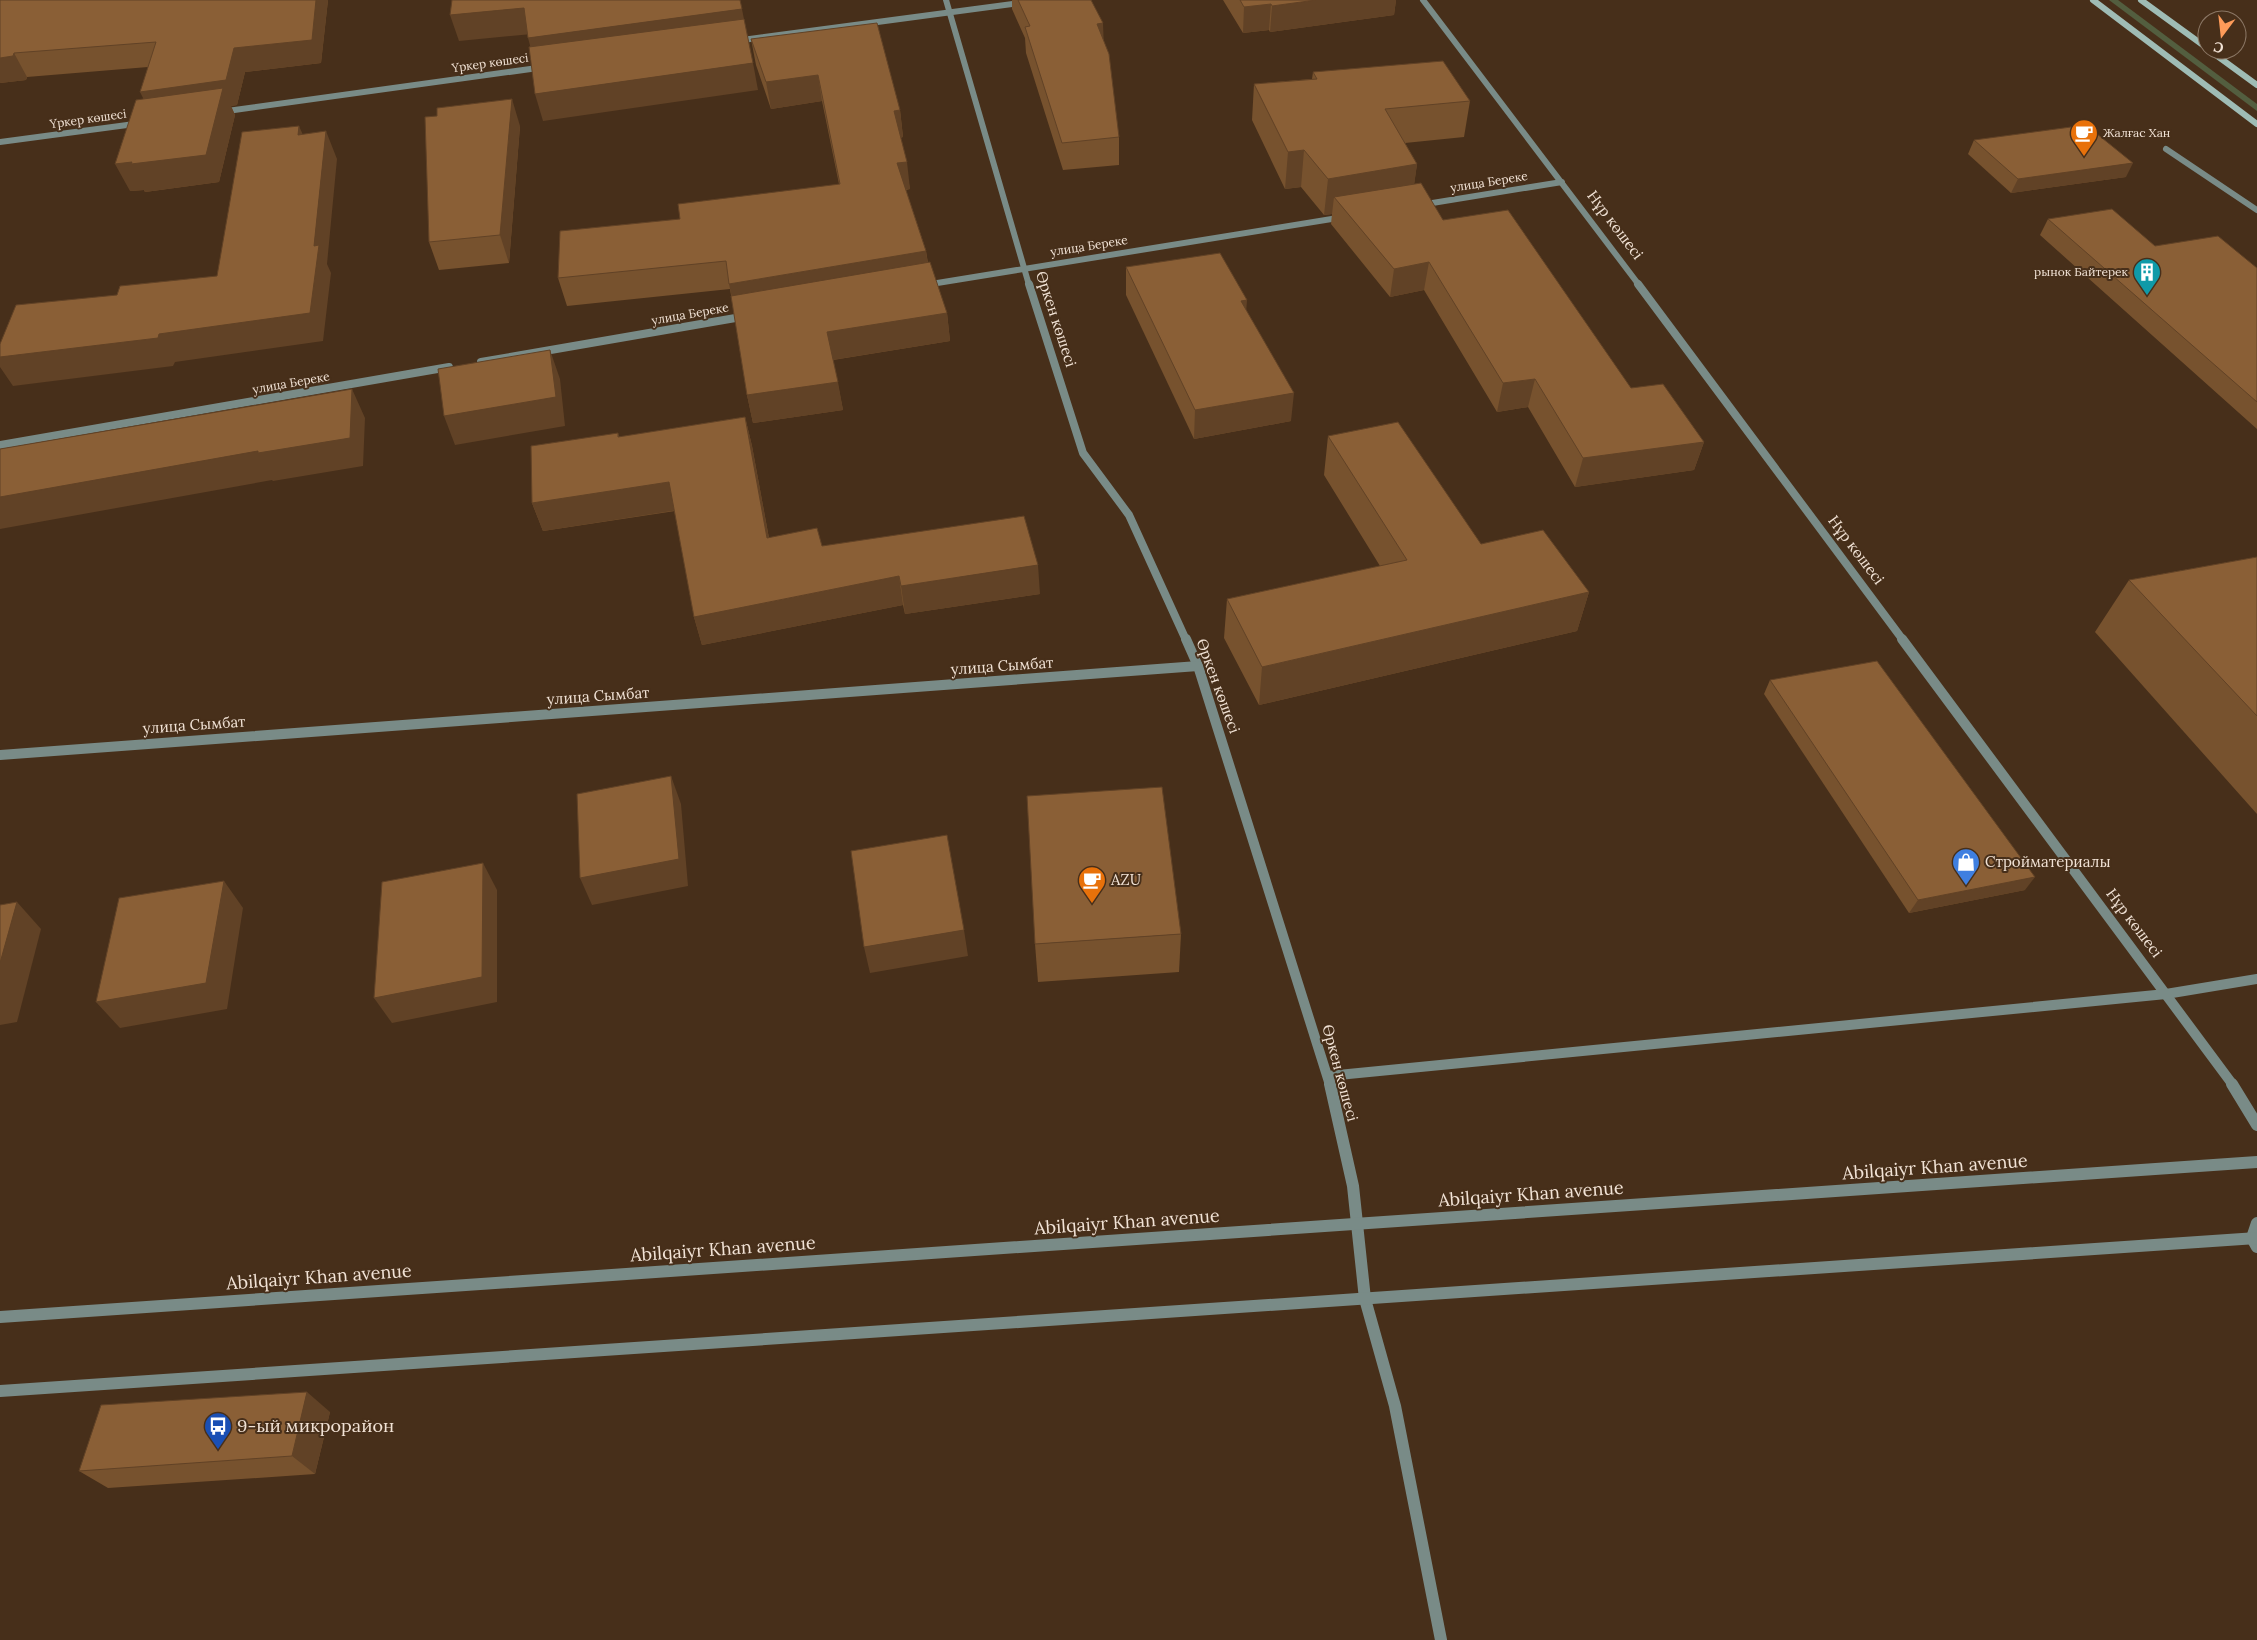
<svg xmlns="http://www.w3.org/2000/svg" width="2257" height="1640" viewBox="0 0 2257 1640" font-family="Lora,serif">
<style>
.green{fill:#535e3f}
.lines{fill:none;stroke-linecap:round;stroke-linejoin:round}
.service-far1{stroke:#798b87;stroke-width:6}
.service{stroke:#798b87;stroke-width:12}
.minor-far3{stroke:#798b87;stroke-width:6}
.minor-far2{stroke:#798b87;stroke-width:8}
.minor-far1{stroke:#798b87;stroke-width:10}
.minor{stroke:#798b87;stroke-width:12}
.tertiary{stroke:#798b87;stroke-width:12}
.secondary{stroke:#9fbcb5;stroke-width:6}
.wall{fill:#77522e}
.shaded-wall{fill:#614226}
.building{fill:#8a5f36;stroke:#614226}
.labels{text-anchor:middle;stroke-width:4;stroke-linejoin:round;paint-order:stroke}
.far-street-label{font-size:12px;fill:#f1e2d5;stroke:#472f1a}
.far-poi-label{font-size:12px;fill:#f1e2d5;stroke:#472f1a;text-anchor:start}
.street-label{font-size:15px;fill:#f1e2d5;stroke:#472f1a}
.poi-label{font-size:15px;fill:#f1e2d5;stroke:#472f1a;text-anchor:start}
.near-street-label{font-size:18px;fill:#f1e2d5;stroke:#472f1a}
.near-poi-label{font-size:18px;fill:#f1e2d5;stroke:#472f1a;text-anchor:start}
</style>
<rect width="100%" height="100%" fill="#472f1a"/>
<path class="green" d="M 2109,0 L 2118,0 L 2257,104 L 2257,111 Z"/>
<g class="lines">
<path class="service-far1" d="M 2166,149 L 2257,210"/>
<path class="service" d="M 2252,1238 L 2257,1247"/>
<g class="minor-far3">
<path d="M 946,0 L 1029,285"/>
<path d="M 1423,0 L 1639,285"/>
<path d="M 735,41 L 1042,0"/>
<path d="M 220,112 L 545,67"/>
<path d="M 0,142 L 142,123"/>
<path d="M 1420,205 L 1562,182"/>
<path d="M 925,285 L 1344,217"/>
</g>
<g class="minor-far2">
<path d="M 1029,284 L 1083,453 L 1129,515 L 1186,640"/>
<path d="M 1638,284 L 1903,640"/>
<path d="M 924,285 L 932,284"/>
<path d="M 481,362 L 747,316"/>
<path d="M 0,445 L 449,367"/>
</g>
<g class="minor-far1">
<path d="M 1186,639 L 1198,666 L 1330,1085"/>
<path d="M 1902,639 L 2233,1085"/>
<path d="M 0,755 L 1198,666"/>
<path d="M 1328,1076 L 2166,994 L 2257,979"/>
</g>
<g class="minor">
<path d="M 1330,1084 L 1353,1186 L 1365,1299 L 1395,1406 L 1441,1640"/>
<path d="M 2232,1084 L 2257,1125"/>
<path d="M 2252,1238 L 2257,1223"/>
</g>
<g class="tertiary">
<path d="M 0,1317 L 2257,1162"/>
<path d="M 0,1391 L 2257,1238"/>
</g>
<g class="secondary">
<path d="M 2093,0 L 2257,124"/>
<path d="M 2141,0 L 2207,48"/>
<path d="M 2209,50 L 2257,85"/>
</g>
</g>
<g class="wall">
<path d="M 0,0 L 328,0 L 321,63 L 245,72 L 237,105 L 231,106 L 235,115 L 219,182 L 145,192 L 144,190 L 130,191 L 148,67 L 27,77 L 26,80 L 0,83 Z"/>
<path d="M 1012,0 L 1091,0 L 1103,40 L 1119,137 L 1119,165 L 1063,170 L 1026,53 L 1025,38 L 1012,9 Z"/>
<path d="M 1223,0 L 1396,0 L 1394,15 L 1270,32 L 1269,30 L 1243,33 Z"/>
<path d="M 751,39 L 900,110 L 903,137 L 900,138 L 910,189 L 906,190 L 926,251 L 928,263 L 947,313 L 950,341 L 833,360 L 843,410 L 753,423 L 747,395 L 730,289 L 567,306 L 558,278 L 680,219 L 839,184 L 822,101 L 771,109 L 756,65 Z"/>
<path d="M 1313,72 L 1470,101 L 1464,137 L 1405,143 L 1417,164 L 1414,184 L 1443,220 L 1631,388 L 1704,442 L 1694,470 L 1575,487 L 1528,407 L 1497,412 L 1424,290 L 1390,297 L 1331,224 L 1332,214 L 1324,215 L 1301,187 L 1285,189 L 1252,120 L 1254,84 L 1312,79 Z"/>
<path d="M 520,126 L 509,263 L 439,270 L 429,242 Z"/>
<path d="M 1974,140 L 2126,177 L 2011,193 L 1968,154 Z"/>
<path d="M 2048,219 L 2155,246 L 2257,268 L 2257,429 L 2040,235 Z"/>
<path d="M 1126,267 L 1246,310 L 1291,421 L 1194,439 L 1126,295 Z"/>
<path d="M 745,417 L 752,446 L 769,538 L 822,546 L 1040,594 L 905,614 L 903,605 L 702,645 L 694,617 L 675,511 L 543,531 L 532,503 L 618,433 L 619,437 Z"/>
<path d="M 1328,436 L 1481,544 L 1589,592 L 1577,631 L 1259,705 L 1224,638 L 1227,599 L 1380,566 L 1324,475 Z"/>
<path d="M 2257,557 L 2257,814 L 2095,632 L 2129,580 Z"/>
<path d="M 1770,680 L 2025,890 L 1909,913 L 1764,694 Z"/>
<path d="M 1181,934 L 1179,972 L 1038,982 L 1035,944 Z"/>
<path d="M 330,1412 L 315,1474 L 108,1488 L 79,1471 Z"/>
</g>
<g class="shaded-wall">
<path d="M 316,0 L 328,0 L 321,63 L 245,72 L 237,105 L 231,106 L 235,115 L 219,182 L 145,192 L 144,190 L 130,191 L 115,164 L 152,116 L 140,92 L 234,48 Z"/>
<path d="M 1316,0 L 1396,0 L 1394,15 L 1270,32 L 1272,6 Z"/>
<path d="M 1271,4 L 1269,30 L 1243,33 L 1244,7 Z"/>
<path d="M 524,8 L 532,34 L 459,41 L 450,15 Z"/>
<path d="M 742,9 L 747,35 L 535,64 L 528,38 Z"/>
<path d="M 1103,23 L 1104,49 L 1097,24 Z"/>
<path d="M 14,53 L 27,77 L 26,80 L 0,83 L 0,58 Z"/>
<path d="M 753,63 L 758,90 L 543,121 L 535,94 Z"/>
<path d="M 818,75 L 822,101 L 771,109 L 766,82 Z"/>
<path d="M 512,99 L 520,126 L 509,263 L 500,235 Z"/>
<path d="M 900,110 L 903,137 L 897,138 L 894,111 Z"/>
<path d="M 299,126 L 311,153 L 298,135 Z"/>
<path d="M 326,131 L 337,159 L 327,264 L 331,273 L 323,341 L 175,362 L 173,366 L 13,386 L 0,367 L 0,357 L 159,334 L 314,246 Z"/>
<path d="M 1304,150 L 1301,187 L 1285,189 L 1288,152 Z"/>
<path d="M 907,162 L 910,189 L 900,190 L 897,163 Z"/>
<path d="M 2133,163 L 2126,177 L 2011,193 L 2018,179 Z"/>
<path d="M 1417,164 L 1412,201 L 1334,197 L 1332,214 L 1324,215 L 1328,179 Z"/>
<path d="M 926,251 L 930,279 L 735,312 L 729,284 Z"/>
<path d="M 1429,262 L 1424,290 L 1390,297 L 1394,269 Z"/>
<path d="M 1247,300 L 1245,329 L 1241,301 Z"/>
<path d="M 947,313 L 950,341 L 832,360 L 827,332 Z"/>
<path d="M 550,350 L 560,379 L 565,426 L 455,445 L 444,416 Z"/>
<path d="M 1535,379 L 1528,407 L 1497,412 L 1503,383 Z"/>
<path d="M 838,382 L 843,410 L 753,423 L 747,395 Z"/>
<path d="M 352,389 L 365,418 L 363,466 L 273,481 L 272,480 L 0,529 L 0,497 Z"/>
<path d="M 1294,393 L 1291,421 L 1194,439 L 1195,410 Z"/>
<path d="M 745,417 L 752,446 L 774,566 L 767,538 Z"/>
<path d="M 1704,442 L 1694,470 L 1575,487 L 1583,458 Z"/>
<path d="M 669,482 L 678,510 L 543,531 L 532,503 Z"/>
<path d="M 1038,565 L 1040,594 L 905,614 L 901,586 Z"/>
<path d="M 899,576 L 903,605 L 702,645 L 694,617 Z"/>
<path d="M 1589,592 L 1577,631 L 1259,705 L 1262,667 Z"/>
<path d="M 671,776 L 681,804 L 688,886 L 592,905 L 580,878 Z"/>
<path d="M 483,863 L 497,890 L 497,1002 L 392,1023 L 374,998 Z"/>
<path d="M 2035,877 L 2025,890 L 1909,913 L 1918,900 Z"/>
<path d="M 224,881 L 243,908 L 227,1009 L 120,1028 L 96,1002 Z"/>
<path d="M 17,902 L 41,929 L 17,1022 L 0,1025 L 0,963 Z"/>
<path d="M 964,930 L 968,956 L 870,973 L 864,947 Z"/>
<path d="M 307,1392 L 330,1412 L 315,1474 L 292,1456 Z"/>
</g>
<g class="building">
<path d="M 0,0 L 316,0 L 312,40 L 234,48 L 226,80 L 140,92 L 156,42 L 14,53 L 13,56 L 0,58 Z"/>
<path d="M 452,0 L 740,0 L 742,9 L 528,38 L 524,8 L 450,15 Z"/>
<path d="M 1018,0 L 1091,0 L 1103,23 L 1097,24 L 1109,54 L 1119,137 L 1062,143 L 1025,27 L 1030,26 Z"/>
<path d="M 1240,0 L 1316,0 L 1272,6 L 1271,4 L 1244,7 Z"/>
<path d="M 744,19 L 753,63 L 535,94 L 529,47 Z"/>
<path d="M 877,23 L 900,110 L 894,111 L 907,162 L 897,163 L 926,251 L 729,284 L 726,261 L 558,278 L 560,231 L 680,219 L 678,204 L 840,184 L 818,75 L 766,82 L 751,39 Z"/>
<path d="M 1443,61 L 1470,101 L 1385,109 L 1417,164 L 1328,179 L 1304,150 L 1288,152 L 1254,84 L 1317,79 L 1313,72 Z"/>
<path d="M 223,88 L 206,155 L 131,164 L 132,162 L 115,164 L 136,100 Z"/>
<path d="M 512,99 L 500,235 L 429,242 L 425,117 L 437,116 L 437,108 Z"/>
<path d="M 2086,125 L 2133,163 L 2018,179 L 1974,140 Z"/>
<path d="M 299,126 L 298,135 L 326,131 L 314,246 L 319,245 L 310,313 L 159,334 L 158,338 L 0,357 L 0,344 L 16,305 L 117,295 L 120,286 L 217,276 L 242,132 Z"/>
<path d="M 1421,183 L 1443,220 L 1508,210 L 1631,388 L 1663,384 L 1704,442 L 1583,458 L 1535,379 L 1503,383 L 1429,262 L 1394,269 L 1334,197 Z"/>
<path d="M 2112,209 L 2155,246 L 2218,236 L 2257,268 L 2257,402 L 2048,219 Z"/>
<path d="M 1220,253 L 1247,300 L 1241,301 L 1294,393 L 1195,410 L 1126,267 Z"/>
<path d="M 930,262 L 947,313 L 827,332 L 838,382 L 747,395 L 731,296 Z"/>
<path d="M 550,350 L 556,397 L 444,416 L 438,369 Z"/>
<path d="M 352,389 L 350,438 L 258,453 L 258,451 L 0,497 L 0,449 Z"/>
<path d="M 745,417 L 767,538 L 817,528 L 822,546 L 1024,516 L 1038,565 L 901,586 L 899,576 L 694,617 L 669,482 L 532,503 L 531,446 L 618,433 L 618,437 Z"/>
<path d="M 1398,422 L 1481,544 L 1543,530 L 1589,592 L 1262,667 L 1227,599 L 1407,560 L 1328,436 Z"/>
<path d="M 2257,557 L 2257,716 L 2129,580 Z"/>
<path d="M 1877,661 L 2035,877 L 1918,900 L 1770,680 Z"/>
<path d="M 671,776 L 679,859 L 580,878 L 577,794 Z"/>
<path d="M 1162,787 L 1181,934 L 1035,944 L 1027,796 Z"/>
<path d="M 947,835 L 964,930 L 864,947 L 851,851 Z"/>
<path d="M 483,863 L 482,977 L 374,998 L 382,882 Z"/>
<path d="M 224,881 L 206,983 L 96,1002 L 119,898 Z"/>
<path d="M 17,902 L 0,963 L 0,905 Z"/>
<path d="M 307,1392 L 292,1456 L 79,1471 L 101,1405 Z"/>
</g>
<defs>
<g id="cafe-pin" transform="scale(1.4375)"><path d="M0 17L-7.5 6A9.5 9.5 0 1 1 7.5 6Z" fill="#e8710a" stroke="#472f1a"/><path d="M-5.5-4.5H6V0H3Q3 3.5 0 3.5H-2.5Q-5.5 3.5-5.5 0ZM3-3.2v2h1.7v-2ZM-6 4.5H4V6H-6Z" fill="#fff"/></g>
<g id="building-pin" transform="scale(1.4375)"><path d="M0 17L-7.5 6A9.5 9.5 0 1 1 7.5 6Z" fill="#0f9aa8" stroke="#472f1a"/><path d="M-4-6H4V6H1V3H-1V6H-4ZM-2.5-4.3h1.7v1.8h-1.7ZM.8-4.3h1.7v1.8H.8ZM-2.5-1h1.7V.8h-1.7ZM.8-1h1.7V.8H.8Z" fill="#fff"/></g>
<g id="shop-pin" transform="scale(1.4375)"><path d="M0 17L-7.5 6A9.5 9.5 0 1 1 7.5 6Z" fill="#3f7fe0" stroke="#472f1a"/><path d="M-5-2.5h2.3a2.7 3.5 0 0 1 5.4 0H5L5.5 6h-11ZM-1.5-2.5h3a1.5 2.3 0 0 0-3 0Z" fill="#fff"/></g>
<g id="bus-pin" transform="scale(1.4375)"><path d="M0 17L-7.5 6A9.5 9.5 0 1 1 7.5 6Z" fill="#1a4fb4" stroke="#472f1a"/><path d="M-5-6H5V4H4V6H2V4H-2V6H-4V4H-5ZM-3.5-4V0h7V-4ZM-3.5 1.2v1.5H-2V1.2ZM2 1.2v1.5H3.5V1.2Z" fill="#fff"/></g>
</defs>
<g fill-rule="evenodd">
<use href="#cafe-pin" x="2084" y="133"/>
<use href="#building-pin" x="2147" y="272"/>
<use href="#shop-pin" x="1966" y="862"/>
<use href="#cafe-pin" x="1092" y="880"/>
<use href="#bus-pin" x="218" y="1426"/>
</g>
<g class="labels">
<g class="far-street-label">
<text transform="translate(490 63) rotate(-8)" y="4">Үркер көшесі</text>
<text transform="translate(88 119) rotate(-8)" y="4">Үркер көшесі</text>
<text transform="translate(1489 182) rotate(-9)" y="4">улица Береке</text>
<text transform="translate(1089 246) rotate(-9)" y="4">улица Береке</text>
<text transform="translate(690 314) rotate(-10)" y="4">улица Береке</text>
<text transform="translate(291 383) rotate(-10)" y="4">улица Береке</text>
</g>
<g class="far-poi-label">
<text x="2103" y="137">Жалғас Хан</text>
<text x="2128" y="276" text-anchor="end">рынок Байтерек</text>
</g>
<g class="street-label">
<text transform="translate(1615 225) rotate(53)" y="5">Нұр көшесі</text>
<text transform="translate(1056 319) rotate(72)" y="5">Өркен көшесі</text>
<text transform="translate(1856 550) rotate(53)" y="5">Нұр көшесі</text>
<text transform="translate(1002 666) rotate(-4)" y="5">улица Сымбат</text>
<text transform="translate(1218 686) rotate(70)" y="5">Өркен көшесі</text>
<text transform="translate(598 696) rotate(-4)" y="5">улица Сымбат</text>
<text transform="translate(194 725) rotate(-4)" y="5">улица Сымбат</text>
<text transform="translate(2134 923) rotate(53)" y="5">Нұр көшесі</text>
<text transform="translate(1340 1073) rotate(75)" y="5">Өркен көшесі</text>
</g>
<g class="poi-label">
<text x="1985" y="867">Стройматериалы</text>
<text x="1111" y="885">AZU</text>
</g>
<g class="near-street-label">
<text transform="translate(1935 1167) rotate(-4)" y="6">Abilqaiyr Khan avenue</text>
<text transform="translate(1531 1194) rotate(-4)" y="6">Abilqaiyr Khan avenue</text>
<text transform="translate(1127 1222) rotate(-4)" y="6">Abilqaiyr Khan avenue</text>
<text transform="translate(723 1249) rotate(-4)" y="6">Abilqaiyr Khan avenue</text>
<text transform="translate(319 1277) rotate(-4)" y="6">Abilqaiyr Khan avenue</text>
</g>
<g class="near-poi-label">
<text x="237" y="1432">9-ый микрорайон</text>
</g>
</g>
<g transform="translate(2222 35) rotate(195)"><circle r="24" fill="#472f1a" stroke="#8b7765"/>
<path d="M0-4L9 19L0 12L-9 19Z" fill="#fe9b59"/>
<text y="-8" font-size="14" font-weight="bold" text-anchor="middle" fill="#f1e2d5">С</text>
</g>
</svg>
